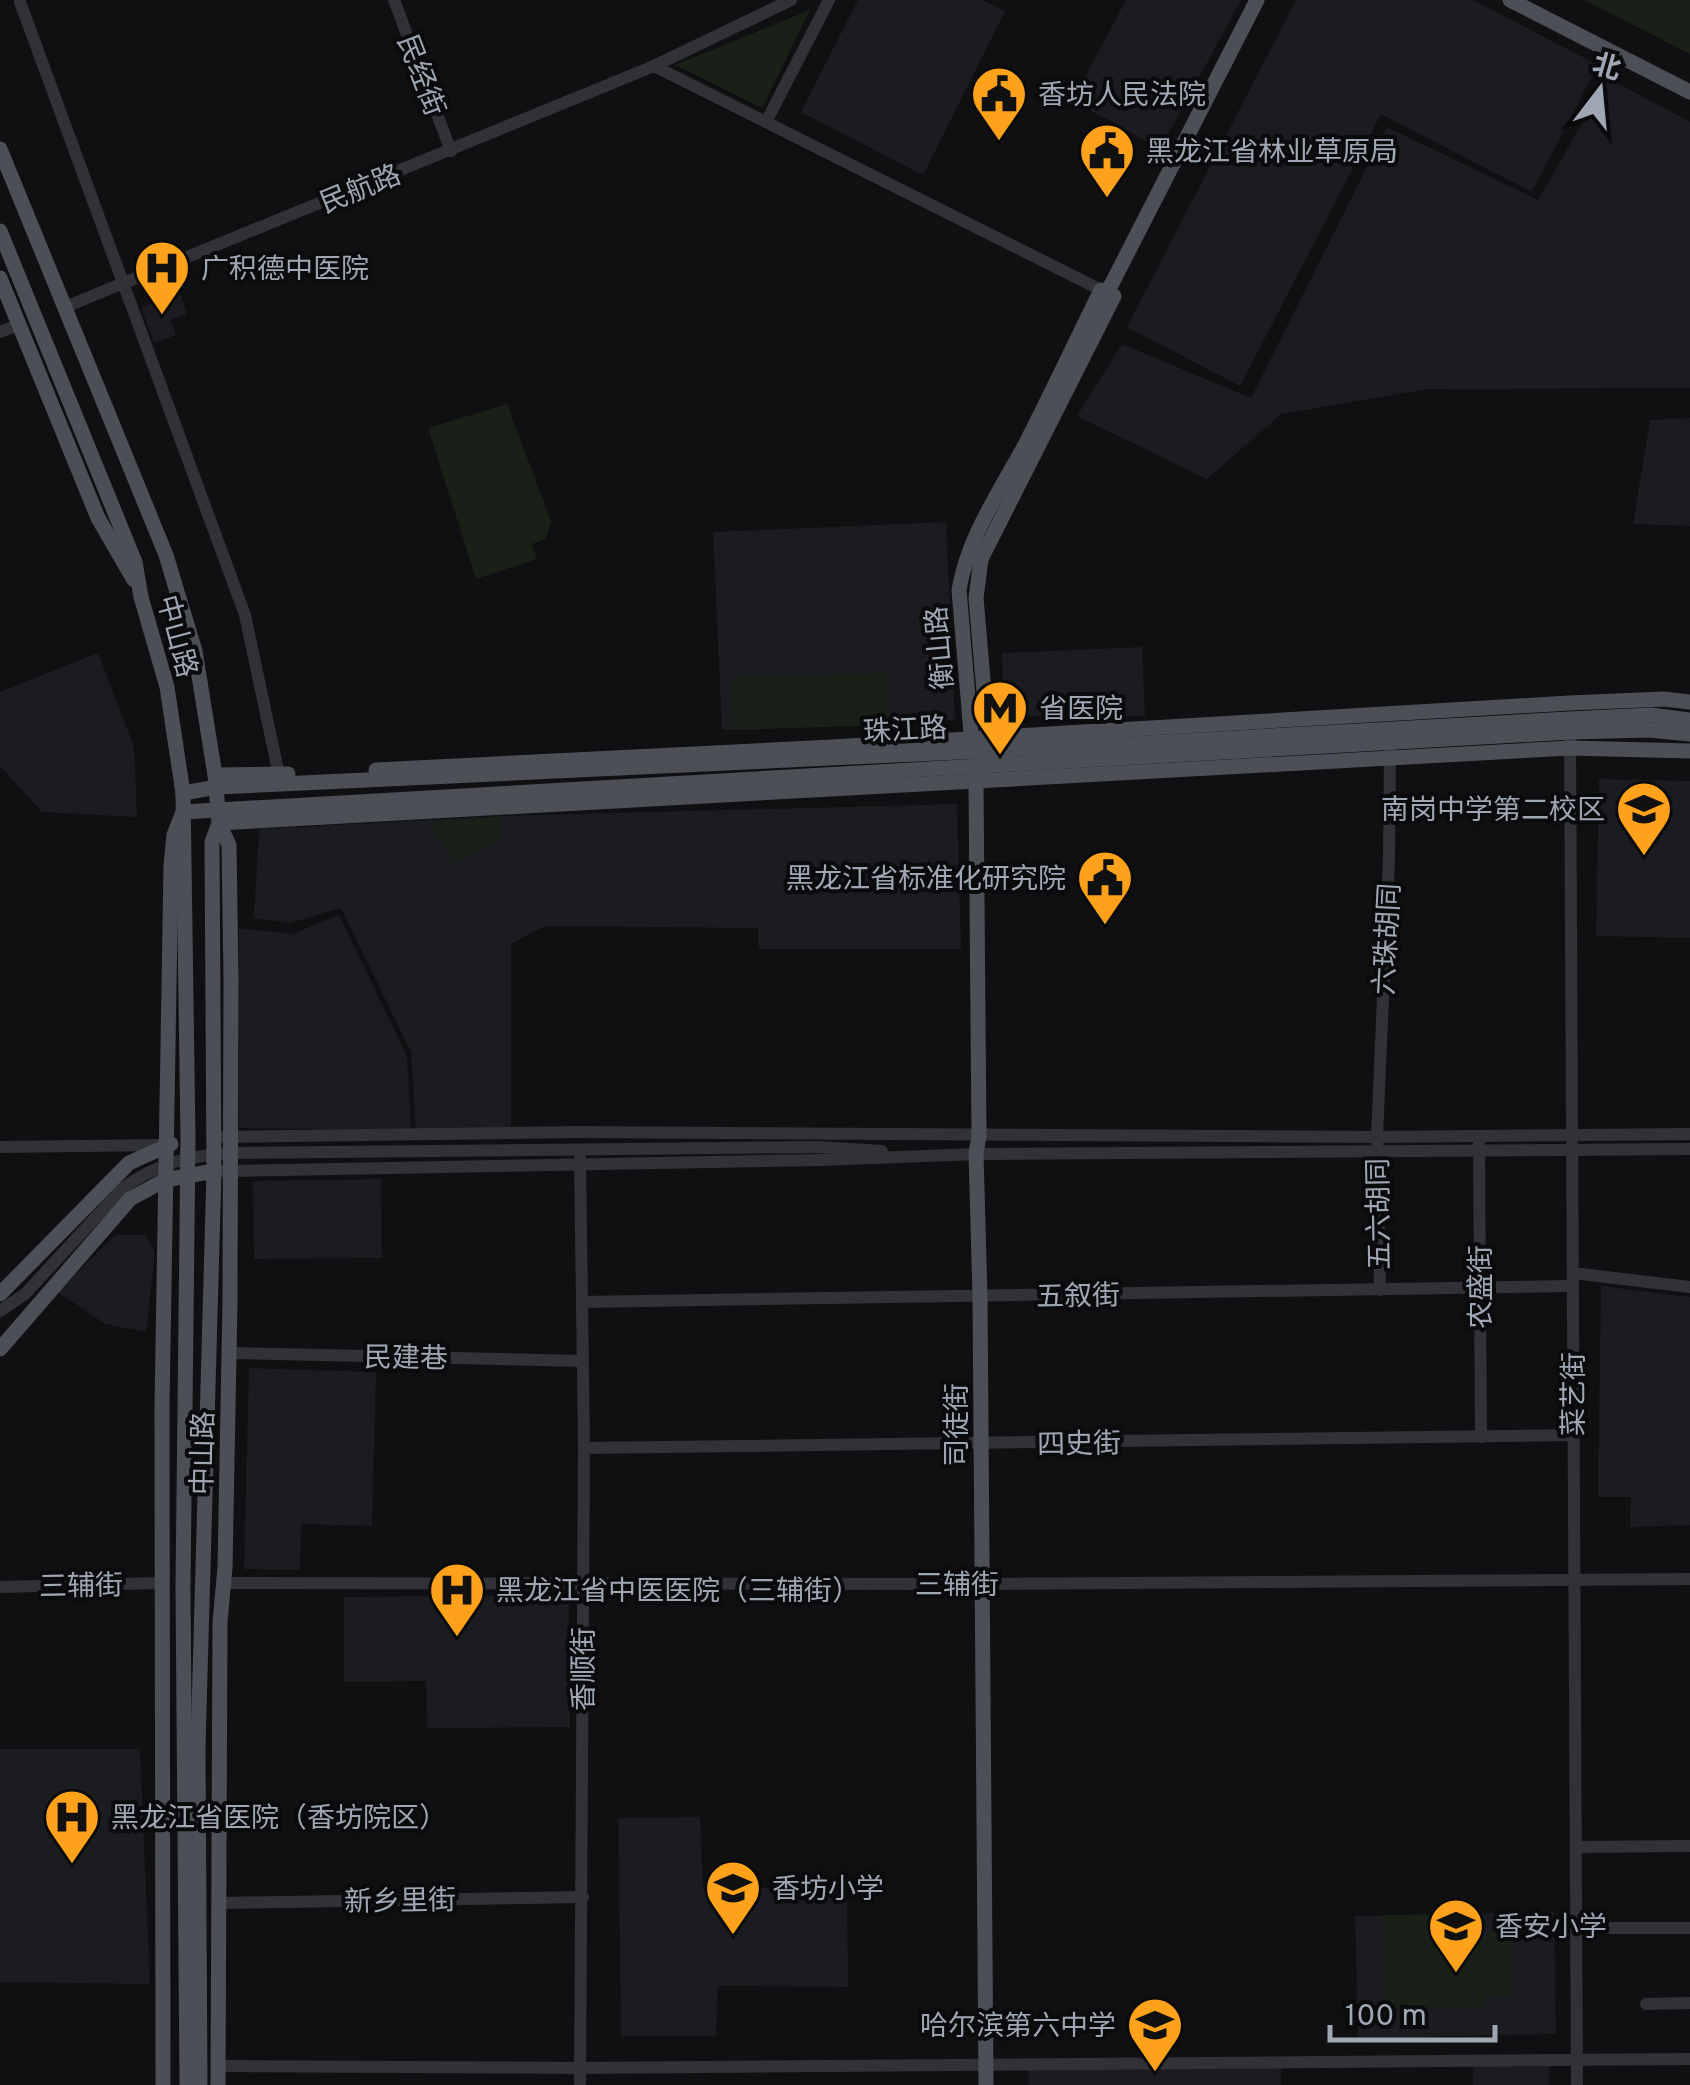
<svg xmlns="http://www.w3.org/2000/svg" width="1690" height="2085" viewBox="0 0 1690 2085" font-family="Overpass,'Noto Sans SC',sans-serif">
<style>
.built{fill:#1b1c1f}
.green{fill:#182018}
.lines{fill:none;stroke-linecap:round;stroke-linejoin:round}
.minor{stroke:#313237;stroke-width:12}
.major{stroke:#4c4f56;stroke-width:15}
.labels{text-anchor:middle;stroke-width:8;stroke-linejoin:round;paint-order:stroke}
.street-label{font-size:28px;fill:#9fa7b4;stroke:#0b0b0d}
.poi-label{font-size:28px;fill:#9fa7b4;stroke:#0b0b0d;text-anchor:start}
</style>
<rect width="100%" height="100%" fill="#101012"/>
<g class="built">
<path d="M 858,0 L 982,0 L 1005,11 L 923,175 L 801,112 Z"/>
<path d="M 1126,0 L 1241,0 L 1160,149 L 1073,100 Z"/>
<path d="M 1296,0 L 1473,0 L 1598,65 L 1532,192 L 1381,114 L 1240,386 L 1127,327 Z"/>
<path d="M 1608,78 L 1690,122 L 1690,388 L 1428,389 L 1281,414 L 1207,479 L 1077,416 L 1122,344 L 1251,398 L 1387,127 L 1538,200 Z"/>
<path d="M 180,293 L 187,314 L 171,320 L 176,335 L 154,343 L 141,307 Z"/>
<path d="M 1690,418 L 1690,526 L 1633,524 L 1650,420 Z"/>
<path d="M 946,522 L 955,720 L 722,730 L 713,532 Z"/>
<path d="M 1142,647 L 1145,716 L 1003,716 L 1002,653 Z"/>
<path d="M 98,653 L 134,747 L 137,817 L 42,812 L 0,766 L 0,692 Z"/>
<path d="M 1599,779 L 1690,781 L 1690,938 L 1596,936 Z"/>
<path d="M 957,804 L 961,949 L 759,949 L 758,928 L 545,926 L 511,944 L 511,1129 L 416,1129 L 411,1052 L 341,908 L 290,923 L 254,918 L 259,829 L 503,816 Z"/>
<path d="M 339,915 L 407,1056 L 411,1130 L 239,1128 L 239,928 L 292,934 Z"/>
<path d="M 381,1179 L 382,1258 L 254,1259 L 253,1181 Z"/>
<path d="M 115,1235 L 145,1235 L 155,1252 L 146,1332 L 105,1324 L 58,1292 Z"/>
<path d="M 1601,1286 L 1690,1297 L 1690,1525 L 1630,1527 L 1631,1497 L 1598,1497 Z"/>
<path d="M 249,1368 L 376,1372 L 372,1526 L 301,1524 L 300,1570 L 244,1569 Z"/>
<path d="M 569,1595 L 570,1727 L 427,1728 L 426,1681 L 344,1682 L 344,1597 Z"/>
<path d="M 0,1749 L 140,1749 L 150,1984 L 0,1982 Z"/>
<path d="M 700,1817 L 703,1888 L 847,1888 L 848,1987 L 718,1986 L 716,2036 L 621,2036 L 618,1818 Z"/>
<path d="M 1554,1912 L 1556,2034 L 1358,2038 L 1355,1916 Z"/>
<path d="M 1281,2061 L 1281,2085 L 1029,2085 L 1029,2062 Z"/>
<rect x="1473" y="2066" width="76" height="19"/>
</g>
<g class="green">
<path d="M 1584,0 L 1690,0 L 1690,54 Z"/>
<path d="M 810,10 L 762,108 L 675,65 Z"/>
<path d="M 507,404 L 551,521 L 546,539 L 532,544 L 537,559 L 476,579 L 428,428 Z"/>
<path d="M 886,673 L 888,725 L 735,730 L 733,678 Z"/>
<path d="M 499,817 L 501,840 L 456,862 L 429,823 Z"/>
<path d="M 1461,1914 L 1462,1934 L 1511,1933 L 1512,1994 L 1484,1995 L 1485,2007 L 1395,2008 L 1394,2018 L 1386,2018 L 1383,1915 Z"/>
</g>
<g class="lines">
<g class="minor">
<path d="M 394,0 L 451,151"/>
<path d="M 20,2 L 245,615 L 279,775"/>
<path d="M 654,66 L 791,0"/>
<path d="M 766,122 L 829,0"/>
<path d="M 65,307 L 654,66 L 1107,293"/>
<path d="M 0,332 L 18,325"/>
<path d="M 1570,740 L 1577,2085"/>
<path d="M 223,1137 L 579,1132 L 1377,1137 L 1690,1134"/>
<path d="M 1479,1144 L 1481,1437"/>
<path d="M 0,1147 L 162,1145"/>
<path d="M 580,1158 L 584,1448 L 580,2085"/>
<path d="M 222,1171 L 822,1160 L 976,1154 L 1690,1149"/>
<path d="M 1573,1273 L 1690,1287"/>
<path d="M 1380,1290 L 1377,1137 L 1389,857 L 1390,749"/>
<path d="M 583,1302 L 1573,1286"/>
<path d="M 0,1311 L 25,1294 L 122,1189 C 156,1163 192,1155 234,1153 L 818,1147 L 882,1151"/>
<path d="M 229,1353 L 583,1361"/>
<path d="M 584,1448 L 1574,1435"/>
<path d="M 224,1583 L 982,1584 L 1690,1579"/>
<path d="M 0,1587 L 161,1583"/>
<path d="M 1576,1847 L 1690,1846"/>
<path d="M 218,1903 L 583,1897"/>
<path d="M 1576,1928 L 1690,1928"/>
<path d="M 1646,2004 L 1690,2003"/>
<path d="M 218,2066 L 580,2068 L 1690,2059"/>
</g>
<g class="major">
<path d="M 1510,0 L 1690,92"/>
<path d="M 0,149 L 166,555 L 178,595 L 195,651 L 215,775 L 219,823 L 212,842 L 214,1171 L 198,1747 L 200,2085"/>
<path d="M 0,231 L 135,562 L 141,597 L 167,687 L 183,793 L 188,1139 L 183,1587 L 187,2085"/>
<path d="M 0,278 L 98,518 L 134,580"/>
<path d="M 1107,293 L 1257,0"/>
<path d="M 972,745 L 959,590 C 968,536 1001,490 1026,443 C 1052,392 1076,341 1101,290"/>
<path d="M 376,770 L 832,747 L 1569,703 L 1664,699 L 1690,702"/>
<path d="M 215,775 L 288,774"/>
<path d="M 183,793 L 217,787 L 1148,743 L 1569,719 L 1651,715 L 1690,720"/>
<path d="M 0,1294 L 129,1163 L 171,1144"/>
<path d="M 0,1349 L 130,1199 L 165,1180 L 214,1171"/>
<path d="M 163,2085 L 162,1406 L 171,865 L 174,835 L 183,812 L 1570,732 L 1649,730 L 1690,734"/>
<path d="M 218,2085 L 220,1622 L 225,1568 L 230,1301 L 231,977 L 229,845 L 219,823 L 1570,748 L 1690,751"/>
<path d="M 986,2085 L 980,1296 L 976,1154 L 979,1136 L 976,783 L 989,750 L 976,598 L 981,559 L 1114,296"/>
</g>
</g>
<defs>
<g id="civic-pin" transform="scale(2.875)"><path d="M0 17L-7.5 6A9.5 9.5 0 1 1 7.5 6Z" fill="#ffa21b" stroke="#0b0b0d"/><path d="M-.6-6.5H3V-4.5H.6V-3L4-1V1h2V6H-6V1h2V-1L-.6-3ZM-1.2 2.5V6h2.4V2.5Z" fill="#111"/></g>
<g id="hospital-pin" transform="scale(2.875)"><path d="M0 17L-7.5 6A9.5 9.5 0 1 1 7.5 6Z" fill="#ffa21b" stroke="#0b0b0d"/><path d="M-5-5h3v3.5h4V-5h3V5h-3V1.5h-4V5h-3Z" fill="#111"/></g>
<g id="metro-pin" transform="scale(2.875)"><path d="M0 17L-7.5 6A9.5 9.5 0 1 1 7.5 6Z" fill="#ffa21b" stroke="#0b0b0d"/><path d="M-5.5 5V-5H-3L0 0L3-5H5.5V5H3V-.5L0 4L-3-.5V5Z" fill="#111"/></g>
<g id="school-pin" transform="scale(2.875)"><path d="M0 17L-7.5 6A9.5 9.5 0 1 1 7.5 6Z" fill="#ffa21b" stroke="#0b0b0d"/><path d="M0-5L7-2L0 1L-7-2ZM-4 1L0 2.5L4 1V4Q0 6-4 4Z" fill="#111"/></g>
</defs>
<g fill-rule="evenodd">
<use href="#civic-pin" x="999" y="94"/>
<use href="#civic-pin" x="1107" y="151"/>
<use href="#hospital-pin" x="162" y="268"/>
<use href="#metro-pin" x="1000" y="708"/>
<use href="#school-pin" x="1644" y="809"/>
<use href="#civic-pin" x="1105" y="878"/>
<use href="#hospital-pin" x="457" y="1590"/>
<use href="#hospital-pin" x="72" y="1817"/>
<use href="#school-pin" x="733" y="1888"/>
<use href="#school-pin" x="1456" y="1926"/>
<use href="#school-pin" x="1155" y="2025"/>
</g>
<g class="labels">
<g class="street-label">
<text transform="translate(422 75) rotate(69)" y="10">民经街</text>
<text transform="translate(360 188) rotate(-22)" y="10">民航路</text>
<text transform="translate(178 636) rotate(75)" y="10">中山路</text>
<text transform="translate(939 648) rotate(-95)" y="10">衡山路</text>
<text transform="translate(905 729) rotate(-3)" y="10">珠江路</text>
<text transform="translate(1386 939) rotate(-87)" y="10">六珠胡同</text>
<text transform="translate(1378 1214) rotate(-91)" y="10">五六胡同</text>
<text transform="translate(1480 1287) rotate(-90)" y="10">农盛街</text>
<text transform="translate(1078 1295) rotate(-1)" y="10">五叙街</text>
<text transform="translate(406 1357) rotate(1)" y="10">民建巷</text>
<text transform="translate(1573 1394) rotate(-90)" y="10">菜艺街</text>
<text transform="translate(956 1425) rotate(-90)" y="10">司徒街</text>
<text transform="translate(1079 1443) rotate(-1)" y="10">四史街</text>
<text transform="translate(202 1453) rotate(-89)" y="10">中山路</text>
<text x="957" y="1594">三辅街</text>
<text transform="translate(81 1585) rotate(-1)" y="10">三辅街</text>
<text transform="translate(583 1669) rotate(-90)" y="10">香顺街</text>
<text transform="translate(400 1900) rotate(-1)" y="10">新乡里街</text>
</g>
<g class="poi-label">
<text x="1038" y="104">香坊人民法院</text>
<text x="1146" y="161">黑龙江省林业草原局</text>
<text x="201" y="278">广积德中医院</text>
<text x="1039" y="718">省医院</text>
<text x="1605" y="819" text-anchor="end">南岗中学第二校区</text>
<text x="1066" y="888" text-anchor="end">黑龙江省标准化研究院</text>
<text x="496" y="1600">黑龙江省中医医院（三辅街）</text>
<text x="111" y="1827">黑龙江省医院（香坊院区）</text>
<text x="772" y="1898">香坊小学</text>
<text x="1495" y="1936">香安小学</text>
<text x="1116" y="2035" text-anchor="end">哈尔滨第六中学</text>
</g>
</g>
<g transform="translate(1600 90) rotate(16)" stroke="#0b0b0d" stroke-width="8" paint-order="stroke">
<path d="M0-8L18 38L0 25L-18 38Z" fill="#9fa7b4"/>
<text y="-15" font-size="28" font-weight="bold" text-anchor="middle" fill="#9fa7b4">北</text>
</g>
<path d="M1330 2025v15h165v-15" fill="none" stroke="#9fa7b4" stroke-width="5"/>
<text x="1345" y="2025" font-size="30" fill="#9fa7b4" stroke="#0b0b0d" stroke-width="8" paint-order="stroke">100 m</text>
</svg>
